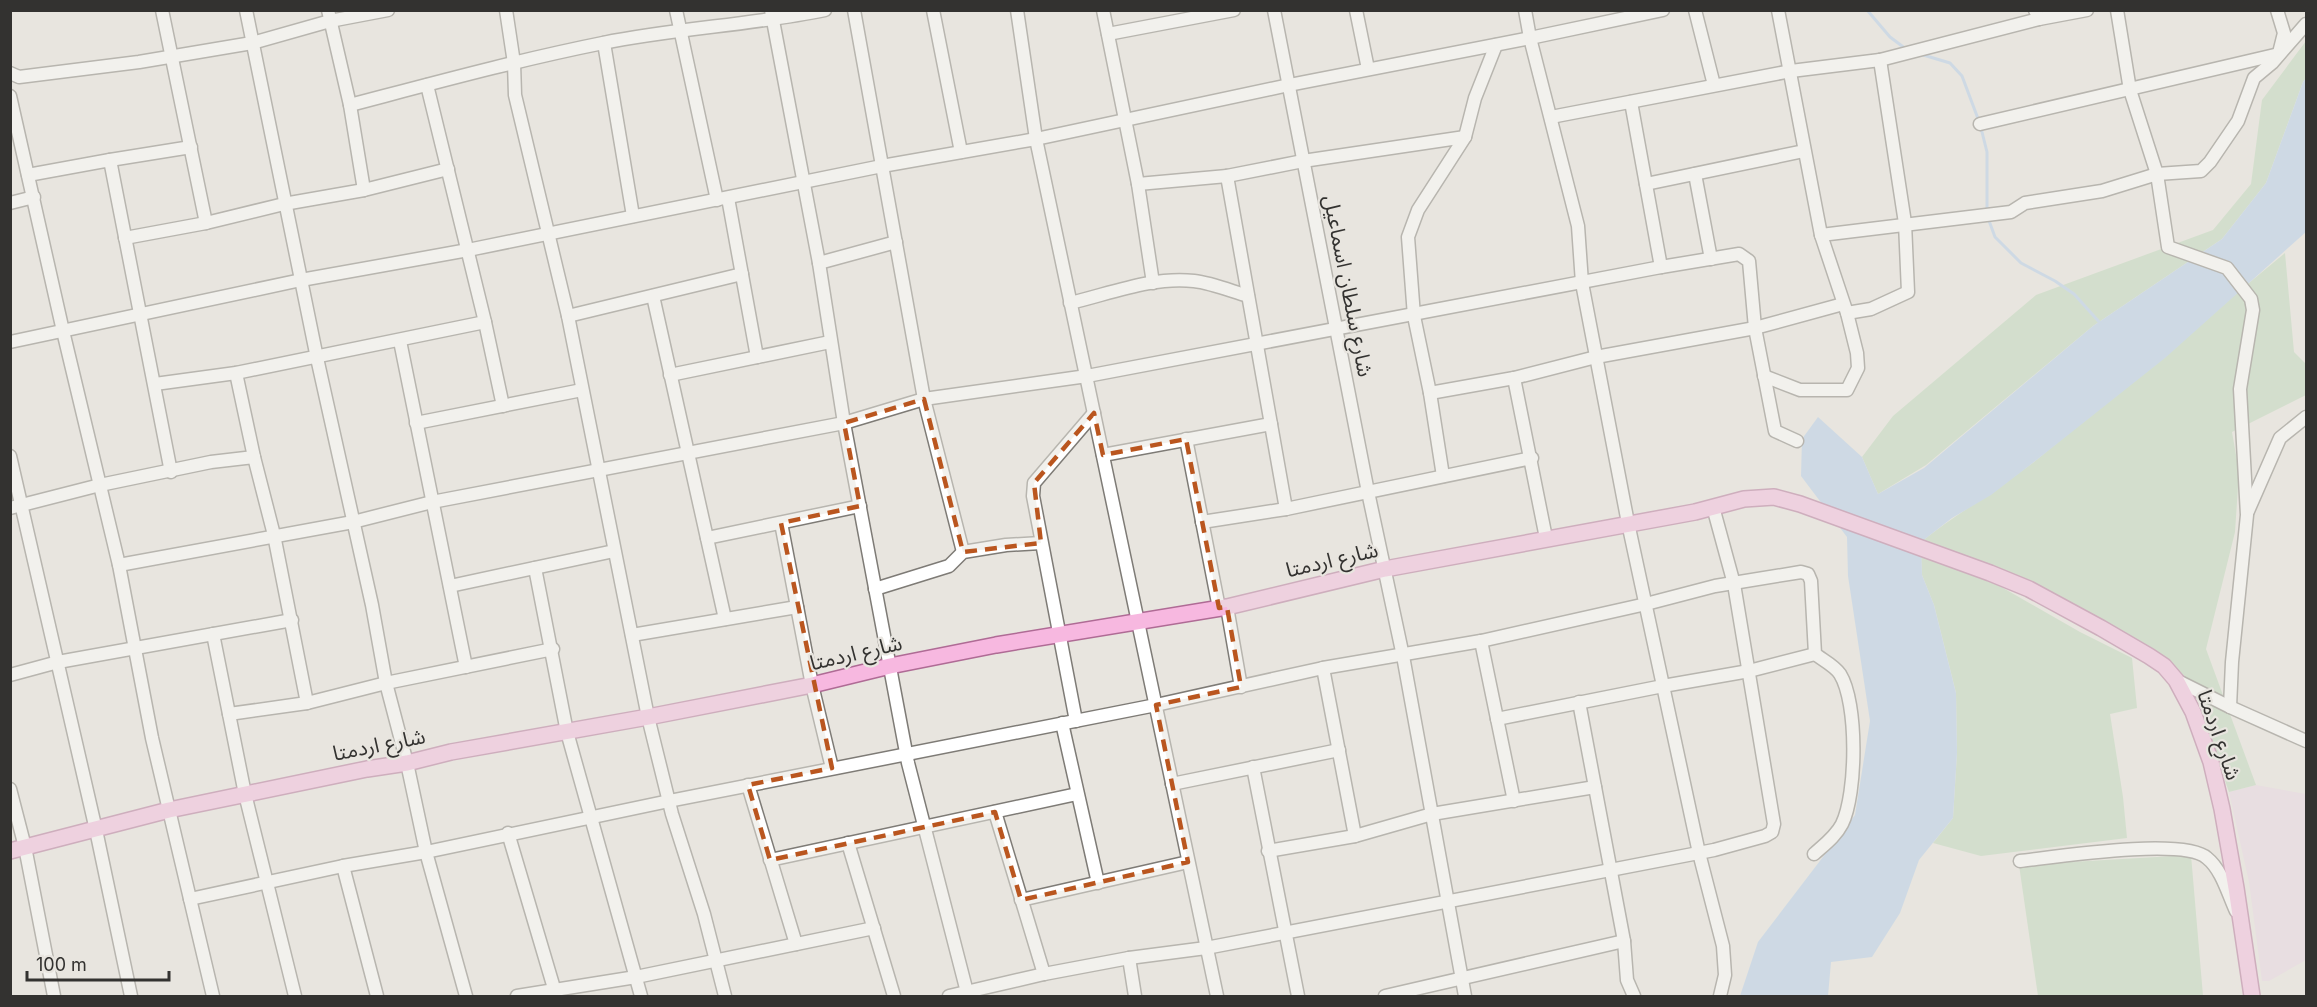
<svg xmlns="http://www.w3.org/2000/svg" width="2317" height="1007" viewBox="0 0 2317 1007" font-family="Inter,'Noto Sans Arabic',sans-serif">
<style>
.commercial{fill:#e9d5e4}
.green{fill:#bad6b8}
.water{fill:#afcbec}
.lines{fill:none;stroke-linecap:round;stroke-linejoin:round}
.stream{stroke:#afcbec;stroke-width:3}
.minor-casing{stroke:#7e7b76;stroke-width:15}
.major-casing{stroke:#af6b95;stroke-width:18}
.minor{stroke:#fff;stroke-width:12}
.major{stroke:#f7b8e0;stroke-width:15}
.marked{fill:none;stroke:#ba561f;stroke-width:4.5;stroke-dasharray:12 8;stroke-linejoin:round}
.labels{text-anchor:middle;stroke-width:4.5;stroke-linejoin:round;paint-order:stroke}
.street-label{font-size:21px;fill:#333230;stroke:#e8e5df}
</style>
<rect width="100%" height="100%" fill="#e8e5df"/>
<path class="commercial" d="M 2256,785 L 2306,794 L 2306,960 L 2269,981 L 2262,981 L 2249,882 L 2229,792 Z"/>
<g class="green">
<path d="M 2306,41 L 2306,78 L 2303,82 L 2266,183 L 2222,239 L 2093,326 L 1926,465 L 1878,494 L 1862,457 L 1893,416 L 2036,295 L 2213,230 L 2251,184 L 2262,100 Z"/>
<path d="M 2285,253 L 2294,352 L 2306,364 L 2306,395 L 2232,432 L 2239,472 L 2235,532 L 2206,649 L 2256,785 L 2229,792 L 2198,702 L 2177,668 L 2154,651 L 1922,541 C 1958,513 1997,490 2034,462 Z"/>
<path d="M 1921,555 L 1984,577 L 2080,632 L 2132,658 L 2137,708 L 2110,714 L 2123,797 L 2127,838 L 1981,856 L 1933,843 L 1953,818 L 1957,753 L 1956,693 L 1934,605 L 1922,575 Z"/>
<path d="M 2191,855 L 2203,996 L 2038,996 L 2019,865 Z"/>
</g>
<path class="water" d="M 2306,78 L 2306,232 L 2165,358 L 2034,462 L 1991,495 L 1952,518 L 1921,542 L 1922,575 L 1934,605 L 1956,693 L 1957,753 L 1953,818 L 1919,860 L 1900,913 L 1872,957 L 1831,962 L 1828,996 L 1740,996 L 1758,942 L 1855,815 L 1870,721 L 1848,576 L 1847,537 L 1801,476 L 1802,439 L 1818,417 L 1862,457 L 1878,494 L 1924,468 L 2093,326 L 2222,239 L 2266,183 L 2303,82 Z"/>
<g class="lines">
<g class="stream">
<path d="M 1867,10 L 1890,37 L 1906,49"/>
<path d="M 1920,54 L 1950,63 L 1962,76 L 1980,124 L 1987,152 L 1987,211"/>
<path d="M 1988,218 L 1995,237 L 2021,263 L 2055,281 L 2074,294 L 2101,324"/>
</g>
<g class="minor-casing">
<g id="minor">
<path d="M 162,10 L 206,223"/>
<path d="M 246,10 L 317,358 L 372,605 L 386,683 L 407,763 L 426,852 L 466,996"/>
<path d="M 328,10 L 350,105 L 364,190"/>
<path d="M 506,10 L 514,63 L 515,95 L 568,316 L 648,717 L 672,814 L 704,914 L 725,996"/>
<path d="M 676,10 L 717,200"/>
<path d="M 771,10 L 819,263 L 844,423 L 908,763 L 968,996"/>
<path d="M 854,10 L 924,399 L 963,552"/>
<path d="M 933,10 L 961,152"/>
<path d="M 1017,10 L 1036,139 L 1217,996"/>
<path d="M 1103,10 L 1138,184 L 1153,283"/>
<path d="M 1274,10 L 1368,492 L 1403,656 L 1465,996"/>
<path d="M 1356,10 L 1368,69"/>
<path d="M 1525,10 L 1530,38 L 1578,226 L 1582,283 L 1628,523 L 1699,853 L 1723,946 L 1725,975 L 1720,996"/>
<path d="M 1695,10 L 1714,85"/>
<path d="M 2117,10 L 2130,90 L 2157,174 L 2168,247 L 2227,268 L 2251,299 L 2253,310 L 2240,389 L 2247,515 L 2232,662 L 2230,707"/>
<path d="M 2277,10 L 2284,33 L 2279,53"/>
<path d="M 2039,19 L 2087,10"/>
<path d="M 1108,34 L 1234,10"/>
<path d="M 604,43 L 633,216"/>
<path d="M 10,73 L 19,77 L 139,62 L 252,43 L 330,21 L 388,10"/>
<path d="M 427,85 L 485,322 L 503,406"/>
<path d="M 10,96 L 63,331 L 119,565 L 152,738 L 213,996"/>
<path d="M 1631,102 L 1661,267"/>
<path d="M 350,105 C 434,83 518,60 603,43 C 677,28 752,25 825,10"/>
<path d="M 1551,117 L 1791,71 L 1880,60 L 2039,19 L 2035,10"/>
<path d="M 1980,124 L 2279,54"/>
<path d="M 110,160 L 191,147"/>
<path d="M 1695,174 L 1711,259"/>
<path d="M 28,175 L 110,160 L 171,472"/>
<path d="M 1227,176 L 1286,509"/>
<path d="M 1138,184 L 1227,176 L 1303,161 L 1465,137"/>
<path d="M 1646,184 L 1804,151"/>
<path d="M 728,198 L 757,357"/>
<path d="M 10,203 L 34,197"/>
<path d="M 1821,235 L 2011,212 L 2025,203 L 2102,191 L 2157,174 L 2201,171 L 2210,162 L 2238,121 L 2254,78 L 2272,63 L 2306,24"/>
<path d="M 125,238 L 206,223 L 284,204 L 364,190 L 448,169"/>
<path d="M 819,263 L 896,242"/>
<path d="M 653,296 L 725,619"/>
<path d="M 1070,303 C 1109,294 1153,276 1194,281 C 1212,283 1231,291 1248,296"/>
<path d="M 1847,313 L 1871,309 L 1908,292 L 1905,223 L 1880,60"/>
<path d="M 568,316 L 742,274"/>
<path d="M 400,341 L 466,667"/>
<path d="M 10,342 L 301,280 L 468,250 L 882,166 L 1036,139 L 1289,85 L 1530,38 L 1663,10"/>
<path d="M 236,373 L 254,457 L 274,535 L 307,703"/>
<path d="M 670,375 L 830,342"/>
<path d="M 1764,376 L 1800,390 L 1847,390 L 1858,368 L 1857,353 L 1847,313 L 1821,235 L 1778,10"/>
<path d="M 1514,378 L 1546,538"/>
<path d="M 155,384 L 236,373 L 485,322"/>
<path d="M 1430,393 L 1514,378 L 1596,357 L 1755,328 L 1843,304"/>
<path d="M 416,423 L 582,390"/>
<path d="M 1186,439 L 1219,608"/>
<path d="M 1103,455 L 1271,424"/>
<path d="M 10,456 L 96,830 L 131,996"/>
<path d="M 1443,476 L 1430,393 L 1414,316 L 1408,237 L 1418,210 L 1465,137 L 1475,98 L 1496,45"/>
<path d="M 10,508 L 100,485 L 211,462 L 254,457"/>
<path d="M 2248,511 L 2280,438 L 2306,417"/>
<path d="M 1202,522 L 1286,509 L 1532,458"/>
<path d="M 781,523 L 812,685 L 832,768"/>
<path d="M 707,538 L 860,506"/>
<path d="M 119,565 L 353,522 L 432,502 L 844,423 L 924,399 L 1087,376 L 1661,267 L 1739,254 L 1749,261 L 1755,328 L 1775,431 L 1797,441"/>
<path d="M 535,568 L 567,732 L 641,996"/>
<path d="M 450,586 L 614,551"/>
<path d="M 875,589 L 949,566 L 963,552 L 1006,545 L 1041,543"/>
<path d="M 1227,607 L 1241,687"/>
<path d="M 213,634 L 245,794 L 295,996"/>
<path d="M 632,635 L 797,607"/>
<path d="M 1481,641 L 1514,801"/>
<path d="M 1323,668 L 1355,836"/>
<path d="M 10,675 L 58,662 L 292,620"/>
<path d="M 2176,680 L 2230,707 L 2306,741"/>
<path d="M 1579,702 L 1624,941 L 1627,980 L 1634,996"/>
<path d="M 229,714 L 307,703 L 386,683 L 553,649"/>
<path d="M 1497,719 L 1663,686 L 1749,671 L 1815,654"/>
<path d="M 1076,721 L 1033,496 L 1034,483 L 1094,413"/>
<path d="M 1062,723 L 1098,883"/>
<path d="M 1253,767 L 1298,996"/>
<path d="M 1172,784 L 1339,750"/>
<path d="M 748,785 L 796,944"/>
<path d="M 10,789 L 25,847 L 54,996"/>
<path d="M 995,812 L 1044,974"/>
<path d="M 508,833 L 556,995"/>
<path d="M 848,843 L 894,996"/>
<path d="M 1268,851 L 1355,836 L 1432,814 L 1595,787"/>
<path d="M 770,860 L 1077,794"/>
<path d="M 2020,861 C 2055,857 2184,837 2207,858 C 2222,870 2228,894 2236,911"/>
<path d="M 343,866 L 377,996"/>
<path d="M 190,899 L 343,866 L 426,852 L 669,801 L 1156,705 L 1323,668 L 1481,641 L 1646,604 L 1715,586 L 1801,572 L 1808,574 L 1811,581 L 1815,654 C 1823,660 1835,666 1840,674 C 1858,703 1857,793 1842,824 C 1836,836 1824,845 1814,854"/>
<path d="M 1021,900 L 1188,862"/>
<path d="M 1129,958 L 1135,996"/>
<path d="M 517,996 L 636,977 L 874,928"/>
<path d="M 949,996 L 1044,974 L 1129,958 L 1206,948 L 1714,850 L 1765,836 L 1772,832 L 1774,824 L 1734,584 L 1713,507"/>
<path d="M 1385,996 L 1624,941"/>
</g>
</g>
<g class="major-casing">
<path id="major" d="M 10,851 L 169,810 L 367,769 L 407,763 L 451,752 L 648,717 L 812,685 L 890,666 L 996,645 L 1227,607 L 1385,569 L 1695,512 L 1744,499 L 1774,497 L 1800,504 L 1990,573 L 2029,589 L 2101,628 L 2149,656 L 2164,666 L 2176,680 L 2193,712 L 2211,762 L 2222,809 L 2236,888 L 2252,996"/>
</g>
<use href="#minor" class="minor"/>
<use href="#major" class="major"/>
</g>
<path d="M0 0H2317V1007H0ZM 924,399 L 963,552 L 1041,543 L 1034,483 L 1094,413 L 1103,455 L 1186,439 L 1219,608 L 1227,607 L 1241,687 L 1156,705 L 1188,862 L 1021,900 L 995,812 L 770,860 L 748,785 L 832,768 L 781,523 L 860,506 L 844,423 Z" fill="#e8e5df" fill-opacity=".55" fill-rule="evenodd"/>
<path class="marked" d="M 924,399 L 963,552 L 1041,543 L 1034,483 L 1094,413 L 1103,455 L 1186,439 L 1219,608 L 1227,607 L 1241,687 L 1156,705 L 1188,862 L 1021,900 L 995,812 L 770,860 L 748,785 L 832,768 L 781,523 L 860,506 L 844,423 Z"/>
<g class="labels">
<g class="street-label">
<text transform="translate(1348 286) rotate(79)" y="7">شارع سلطان اسماعيل</text>
<text transform="translate(1332 560) rotate(-13)" y="7">شارع اردمتا</text>
<text transform="translate(856 653) rotate(-13)" y="7">شارع اردمتا</text>
<text transform="translate(2219 735) rotate(71)" y="7">شارع اردمتا</text>
<text transform="translate(379 745) rotate(-11)" y="7">شارع اردمتا</text>
</g>
</g>
<rect width="2317" height="1007" fill="none" stroke="#333230" stroke-width="24"/>
<path d="M27 971v9h142v-9" fill="none" stroke="#333230" stroke-width="3"/>
<text x="36" y="971" font-size="18" fill="#333230" stroke="#e8e5df" stroke-width="4.5" paint-order="stroke">100 m</text>
</svg>
